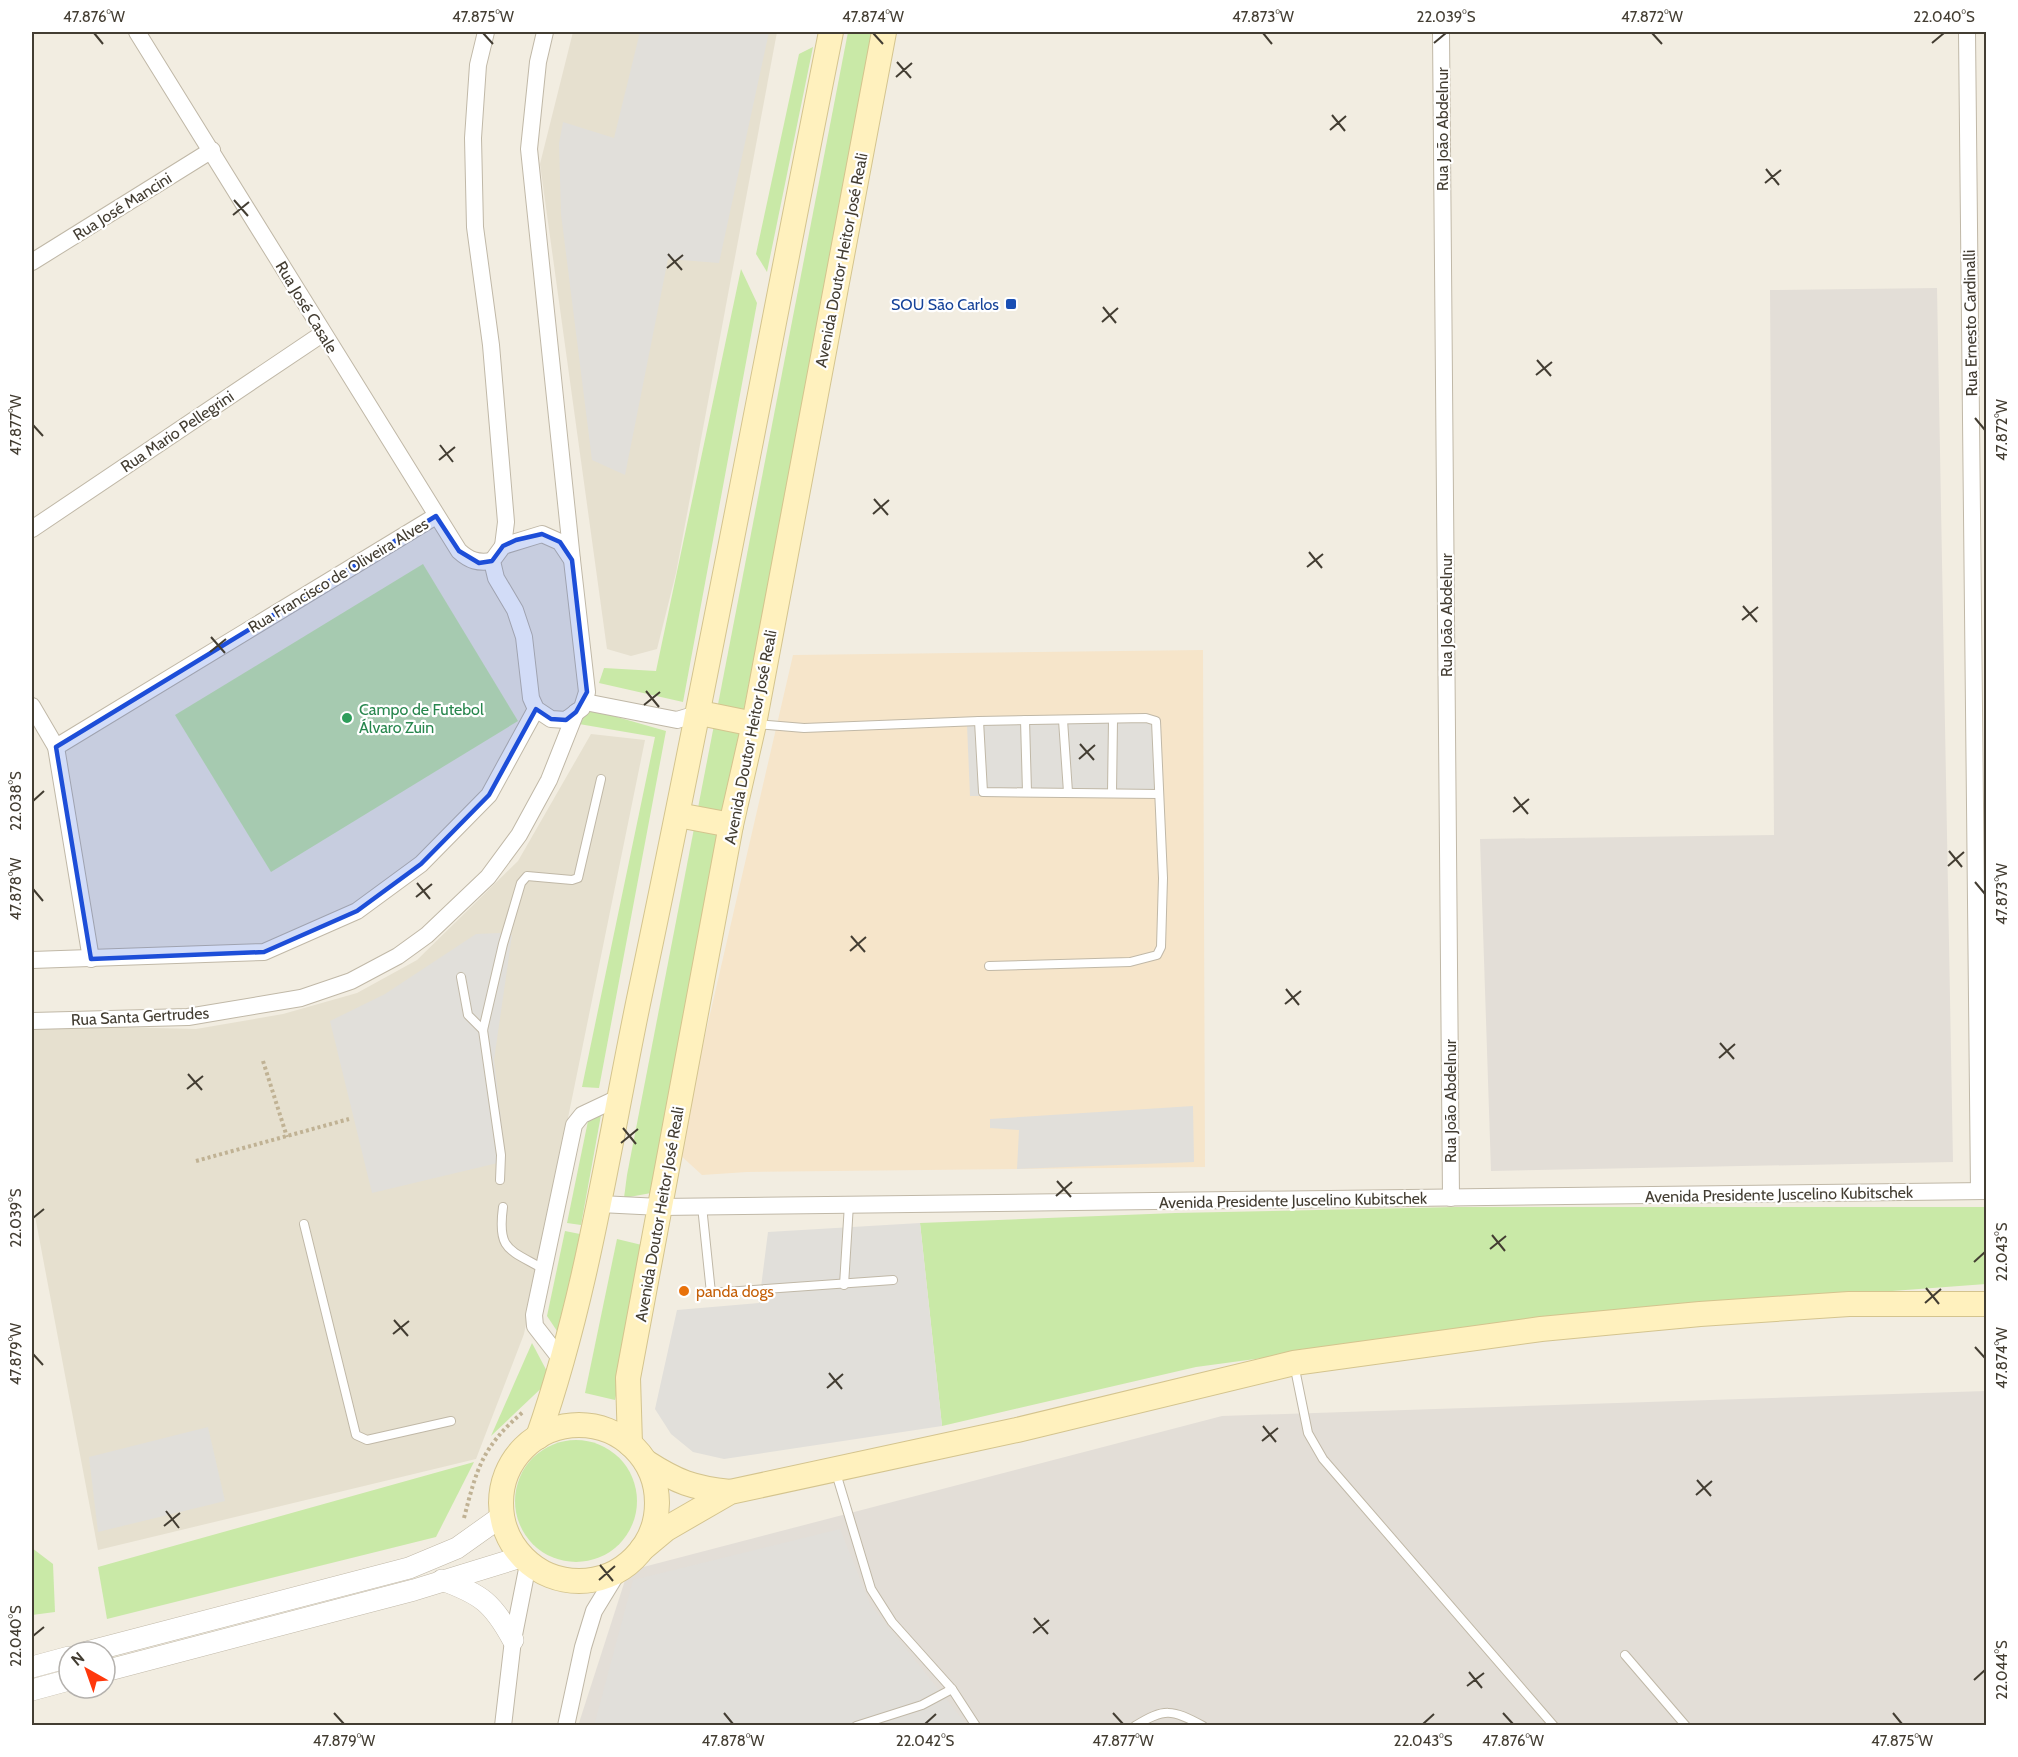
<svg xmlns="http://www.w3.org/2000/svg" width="2018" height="1757" viewBox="0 0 2018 1757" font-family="Cabin,sans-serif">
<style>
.residential{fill:#e6e0cf}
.commercial{fill:#f6e5ca}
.industrial{fill:#e3ded7}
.green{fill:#c9e9a7}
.parking{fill:#e1dfda}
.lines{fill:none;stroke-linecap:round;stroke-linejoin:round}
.service-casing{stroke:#c0b8a7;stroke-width:10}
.minor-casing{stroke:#c0b8a7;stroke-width:18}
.tertiary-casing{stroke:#c0b8a7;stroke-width:22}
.secondary-casing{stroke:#d4c48e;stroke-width:26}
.path{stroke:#c0b294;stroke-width:4;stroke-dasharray:3 3;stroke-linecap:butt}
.service{stroke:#fff;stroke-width:8}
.minor{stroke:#fff;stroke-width:16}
.tertiary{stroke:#fff;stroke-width:21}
.secondary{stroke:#fff1be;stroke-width:24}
.marked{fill:#1d4ed8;fill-opacity:0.2;stroke:#1d4ed8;stroke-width:4.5;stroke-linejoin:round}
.ticks{fill:none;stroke:#433d32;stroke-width:2}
.transit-dot{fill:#1a4fb4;stroke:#fff;stroke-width:2}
.leisure-dot{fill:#2e9e5b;stroke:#fff;stroke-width:2}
.food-dot{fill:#e8710a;stroke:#fff;stroke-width:2}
.labels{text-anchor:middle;stroke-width:4.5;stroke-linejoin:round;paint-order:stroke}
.street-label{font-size:16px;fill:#433d32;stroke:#fff}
.transit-label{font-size:16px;fill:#164399;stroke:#fff;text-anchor:end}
.leisure-label{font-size:16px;fill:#27864d;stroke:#fff;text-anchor:start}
.food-label{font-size:16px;fill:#c56008;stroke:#fff;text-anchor:start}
.neatline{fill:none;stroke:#433d32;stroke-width:2}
.ticks-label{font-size:15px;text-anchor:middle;fill:#433d32}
</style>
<rect width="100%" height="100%" fill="#f2ede1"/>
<g class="residential">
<path d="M 573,32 L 777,32 L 676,573 L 657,649 L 631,656 L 607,649 L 540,164 Z"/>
<path d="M 591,734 L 645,740 L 524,1334 L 476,1459 L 98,1550 L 32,1200 L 32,1029 L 73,1026 L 196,1029 L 283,1014 L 357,993 L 417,960 L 518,861 Z"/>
</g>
<path class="commercial" d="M 1203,650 L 1205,1167 L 747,1172 L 702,1175 L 678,1153 L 793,655 Z"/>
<g class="industrial">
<path d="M 1937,288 L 1953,1162 L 1491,1171 L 1480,839 L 1774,835 L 1770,290 Z"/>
<path d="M 1986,1391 L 1986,1725 L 578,1726 L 628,1571 L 1222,1416 Z"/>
</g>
<g class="green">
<path d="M 848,32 L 874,32 L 651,1193 L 624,1198 L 627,1175 Z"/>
<path d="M 813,47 L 767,272 L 756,254 L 799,54 Z"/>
<path d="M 741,269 L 757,303 L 683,702 L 599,683 L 604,668 L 656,671 Z"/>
<path d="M 423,564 L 518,721 L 271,872 L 175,715 Z"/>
<path d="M 589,709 L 666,731 L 599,1088 L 582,1087 L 655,737 L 579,724 Z"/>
<path d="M 601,1115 L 581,1225 L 567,1223 L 588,1121 Z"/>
<path d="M 1457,1207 L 1986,1207 L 1986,1284 L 1599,1313 L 1196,1367 L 942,1426 L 920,1223 L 1175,1213 Z"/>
<path d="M 565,1231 L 580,1234 L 559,1334 L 547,1316 Z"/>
<path d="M 617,1239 L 646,1246 L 615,1400 L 585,1393 Z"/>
<path d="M 532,1343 L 551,1379 L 491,1436 Z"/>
<circle cx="576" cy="1501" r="61"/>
<path d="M 474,1462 L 436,1537 L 107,1619 L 98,1567 Z"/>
<path d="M 32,1548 L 53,1564 L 55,1612 L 32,1615 Z"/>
</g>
<g class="parking">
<path d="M 640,32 L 769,32 L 719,263 L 668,259 L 625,475 L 592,460 L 561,214 L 559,143 L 563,122 L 614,138 Z"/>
<path d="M 1160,722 L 1160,797 L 970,796 L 967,725 Z"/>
<path d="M 501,933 L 512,935 L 494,1060 L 506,1161 L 372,1193 L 330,1021 L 385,994 L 476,934 Z"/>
<path d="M 1193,1106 L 1194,1162 L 1017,1169 L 1019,1130 L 990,1128 L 990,1119 Z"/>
<path d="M 920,1223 L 942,1426 L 724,1459 L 693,1452 L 671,1434 L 655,1409 L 677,1310 L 759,1303 L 768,1232 Z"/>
<path d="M 208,1427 L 225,1501 L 98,1532 L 89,1457 Z"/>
<path d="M 840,1529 L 870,1604 L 967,1725 L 594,1726 L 633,1580 Z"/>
</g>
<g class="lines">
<g class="service-casing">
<g id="service">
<path d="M 1025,720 L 1027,792"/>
<path d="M 1063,720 L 1068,792"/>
<path d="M 979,721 L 983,792 L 1159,794"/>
<path d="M 756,724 L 804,728 L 979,721 L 1146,718 L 1156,721 L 1163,878 L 1161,947 L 1157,955 L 1130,962 L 989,966"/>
<path d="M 1112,793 L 1113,720"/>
<path d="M 461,977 L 468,1015 L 483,1030"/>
<path d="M 500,1180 L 501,1155 L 483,1030 L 503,944 L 521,883 L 527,876 L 572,880 L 578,878 L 601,779"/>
<path d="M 702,1206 L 711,1293 L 893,1280"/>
<path d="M 503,1207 C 497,1251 509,1249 545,1270"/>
<path d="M 304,1224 L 356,1435 L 367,1440 L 451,1421"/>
<path d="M 844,1285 L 849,1204"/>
<path d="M 1294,1364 L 1308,1433 L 1323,1459 L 1554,1726"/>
<path d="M 836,1473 L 871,1589 L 892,1622 L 952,1689 L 976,1726"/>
<path d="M 1625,1655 L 1686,1726"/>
<path d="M 856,1726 L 922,1705 L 952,1689"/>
<path d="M 1135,1726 C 1164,1708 1172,1709 1203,1726"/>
</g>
</g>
<g class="minor-casing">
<g id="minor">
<path d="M 137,32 L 459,551 C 470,561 478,563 492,561"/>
<path d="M 486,32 L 478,65 L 473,138 L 475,227 L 491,345 L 506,522 L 503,546"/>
<path d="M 545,32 L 538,62 L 529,149 L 572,560"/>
<path d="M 1441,32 L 1451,1198"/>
<path d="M 1967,32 L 1979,1191"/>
<path d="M 32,262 L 212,150"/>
<path d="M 32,529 L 322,334"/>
<path d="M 542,534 L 560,542 L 572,560 L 587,692 L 582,708 L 566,720 L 551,719 L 536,709 L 531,698 L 524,637 L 515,610 L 496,578 L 492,561 L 503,546 Z"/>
<path d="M 585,702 L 677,720 L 700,713"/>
<path d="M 32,706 L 56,747 L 91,959"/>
<path d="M 56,747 L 436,516"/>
<path d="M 32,960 L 264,952 L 357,911 L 421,864 L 489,795 L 536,709"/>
<path d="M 32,1021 L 188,1017 L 301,998 L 351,981 L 398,956 L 427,935 L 488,877 L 519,835 L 549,780 L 576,712"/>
<path d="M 600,1204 L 660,1207 L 1986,1191"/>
<path d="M 563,1362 L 535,1326 L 534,1315 L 574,1125 L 582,1115 L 618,1098"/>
<path d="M 503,1726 L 513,1640 L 528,1564"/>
<path d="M 566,1726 L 583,1647 L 594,1611 L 619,1570"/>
</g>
</g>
<g class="tertiary-casing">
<g id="tertiary">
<path d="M 442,1580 C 481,1594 493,1603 513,1640"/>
<path d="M 87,1652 L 409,1568 L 457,1548 L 502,1516"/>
<path d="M 32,1667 L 69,1657"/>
<path d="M 105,1671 L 414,1590 L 521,1557"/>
<path d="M 32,1690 L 69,1680"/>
</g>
</g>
<g class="secondary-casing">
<g id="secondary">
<path d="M 700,713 L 754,724"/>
<path d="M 678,815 L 731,825"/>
<circle cx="579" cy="1503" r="78"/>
<path d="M 538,1437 C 588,1294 609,1142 640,994 C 708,674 767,352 831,32"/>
<path d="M 630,1444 L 628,1378 L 731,825 L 754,724 L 884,32"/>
<path d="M 646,1462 C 677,1482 693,1488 730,1492"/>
<path d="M 642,1549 L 666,1529 L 730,1492 L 1017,1430 L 1294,1363 L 1541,1329 L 1700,1314 L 1849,1304 L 1986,1304"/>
</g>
</g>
<g class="path">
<path d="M 263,1061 L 287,1137"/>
<path d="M 196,1161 L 349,1119"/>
<path d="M 464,1518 C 477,1468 482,1447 523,1412"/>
</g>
<use href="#service" class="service"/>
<use href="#minor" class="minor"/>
<use href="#tertiary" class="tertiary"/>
<use href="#secondary" class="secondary"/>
</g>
<path class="marked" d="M 436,516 L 459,551 L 479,563 L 492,561 L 503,546 L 516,540 L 542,534 L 560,542 L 572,560 L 587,692 L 576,712 L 566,720 L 551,719 L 536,709 L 489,795 L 421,864 L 357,911 L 264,952 L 91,959 L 56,747 Z"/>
<path class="ticks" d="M 94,33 L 103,44M 483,33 L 493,44M 873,33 L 883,44M 1263,33 L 1272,44M 1652,33 L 1662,44M 1434,43 L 1446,33M 1932,43 L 1944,33M 897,62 L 911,78M 896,77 L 912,63M 1332,115 L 1345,131M 1330,130 L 1346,116M 1766,169 L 1779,185M 1765,183 L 1781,170M 234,200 L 248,216M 233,215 L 249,202M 668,254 L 682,270M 667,268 L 683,255M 1103,307 L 1116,323M 1102,322 L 1118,308M 1537,360 L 1551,376M 1536,375 L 1552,362M 1975,418 L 1985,430M 33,425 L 43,436M 440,445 L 453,462M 439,460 L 455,447M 874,499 L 888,515M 873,514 L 889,500M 1309,552 L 1322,568M 1307,567 L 1323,554M 1743,606 L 1757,622M 1742,620 L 1758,607M 211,637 L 225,653M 210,652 L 226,639M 646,691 L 659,707M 644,705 L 660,692M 1080,744 L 1094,760M 1079,759 L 1095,745M 1514,797 L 1528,814M 33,801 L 44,791M 1513,812 L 1529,799M 1949,851 L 1962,867M 1948,866 L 1964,852M 1975,882 L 1985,894M 417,883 L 430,899M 33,889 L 43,901M 416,897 L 432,884M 851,936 L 865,952M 850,951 L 866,937M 1286,989 L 1299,1005M 1285,1004 L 1301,991M 1720,1043 L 1734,1059M 1719,1058 L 1735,1044M 188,1074 L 202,1090M 187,1089 L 203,1076M 623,1128 L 636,1144M 621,1143 L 638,1129M 1057,1181 L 1071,1197M 1056,1196 L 1072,1182M 33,1218 L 44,1209M 1492,1235 L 1505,1251M 1490,1249 L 1506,1236M 1974,1262 L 1985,1252M 1926,1288 L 1939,1304M 1925,1303 L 1941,1289M 394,1320 L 408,1336M 393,1334 L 409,1321M 1975,1347 L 1985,1358M 33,1354 L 43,1365M 829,1373 L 842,1389M 827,1388 L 843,1374M 1263,1426 L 1276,1442M 1262,1441 L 1278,1428M 1697,1480 L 1711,1496M 1696,1495 L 1712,1481M 166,1511 L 179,1528M 164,1526 L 180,1513M 600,1565 L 613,1581M 599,1580 L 615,1566M 1034,1618 L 1048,1634M 1033,1633 L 1049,1620M 33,1636 L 44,1627M 1469,1672 L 1482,1688M 1974,1680 L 1985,1670M 1467,1686 L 1484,1673M 334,1713 L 344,1724M 724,1713 L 733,1724M 1113,1713 L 1123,1724M 1503,1713 L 1513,1724M 1893,1713 L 1902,1724M 925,1724 L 936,1714M 1423,1724 L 1434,1714"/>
<rect class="transit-dot" x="1005" y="298" width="12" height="12" rx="3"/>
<circle class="leisure-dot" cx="347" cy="718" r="6"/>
<circle class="food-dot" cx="684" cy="1291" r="6"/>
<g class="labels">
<g class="street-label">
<text transform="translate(1442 129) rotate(-90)" y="6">Rua João Abdelnur</text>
<text transform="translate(122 206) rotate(-32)" y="6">Rua José Mancini</text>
<text transform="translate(841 260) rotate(-79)" y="6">Avenida Doutor Heitor José Reali</text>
<text transform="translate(307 307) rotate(59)" y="6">Rua José Casale</text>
<text transform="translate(1970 323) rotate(-91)" y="6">Rua Ernesto Cardinalli</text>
<text transform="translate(177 431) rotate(-34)" y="6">Rua Mario Pellegrini</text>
<text transform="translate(338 575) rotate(-31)" y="6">Rua Francisco de Oliveira Alves</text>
<text transform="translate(1446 615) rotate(-90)" y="6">Rua João Abdelnur</text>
<text transform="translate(750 737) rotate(-79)" y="6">Avenida Doutor Heitor José Reali</text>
<text transform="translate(140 1016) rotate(-3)" y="6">Rua Santa Gertrudes</text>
<text transform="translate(1450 1101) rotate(-90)" y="6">Rua João Abdelnur</text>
<text transform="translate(1779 1194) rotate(-1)" y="6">Avenida Presidente Juscelino Kubitschek</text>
<text transform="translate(1293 1200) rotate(-1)" y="6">Avenida Presidente Juscelino Kubitschek</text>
<text transform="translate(659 1214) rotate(-80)" y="6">Avenida Doutor Heitor José Reali</text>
</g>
<g class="transit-label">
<text x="999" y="310">SOU São Carlos</text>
</g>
<g class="leisure-label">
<text x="359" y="715">Campo de Futebol<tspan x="359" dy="18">Álvaro Zuin</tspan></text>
</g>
<g class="food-label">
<text x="696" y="1297">panda dogs</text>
</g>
</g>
<rect width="2018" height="1757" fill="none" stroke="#ffffff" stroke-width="66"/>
<g transform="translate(87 1670) rotate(320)"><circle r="28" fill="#ffffff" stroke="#b4b1ad" stroke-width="1.5"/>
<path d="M0-4.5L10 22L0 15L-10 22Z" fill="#ff380b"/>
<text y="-9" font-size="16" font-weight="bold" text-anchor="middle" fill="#433d32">N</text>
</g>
<rect x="33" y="33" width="1952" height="1691" class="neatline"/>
<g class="ticks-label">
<text x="94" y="22">47.876°W</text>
<text x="483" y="22">47.875°W</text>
<text x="873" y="22">47.874°W</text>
<text x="1263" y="22">47.873°W</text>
<text x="1446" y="22">22.039°S</text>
<text x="1652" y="22">47.872°W</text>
<text x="1944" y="22">22.040°S</text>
<text transform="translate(16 425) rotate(-90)" y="5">47.877°W</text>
<text transform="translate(2002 430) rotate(-90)" y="5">47.872°W</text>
<text transform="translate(16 801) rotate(-90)" y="5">22.038°S</text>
<text transform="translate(16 889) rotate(-90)" y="5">47.878°W</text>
<text transform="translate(2002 894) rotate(-90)" y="5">47.873°W</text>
<text transform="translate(16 1218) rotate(-90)" y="5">22.039°S</text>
<text transform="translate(2002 1252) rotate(-90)" y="5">22.043°S</text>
<text transform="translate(16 1354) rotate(-90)" y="5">47.879°W</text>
<text transform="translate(2002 1358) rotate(-90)" y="5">47.874°W</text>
<text transform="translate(16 1636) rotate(-90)" y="5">22.040°S</text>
<text transform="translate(2002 1670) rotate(-90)" y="5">22.044°S</text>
<text x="344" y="1746">47.879°W</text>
<text x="733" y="1746">47.878°W</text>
<text x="925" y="1746">22.042°S</text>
<text x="1123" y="1746">47.877°W</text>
<text x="1423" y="1746">22.043°S</text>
<text x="1513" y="1746">47.876°W</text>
<text x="1902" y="1746">47.875°W</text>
</g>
</svg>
